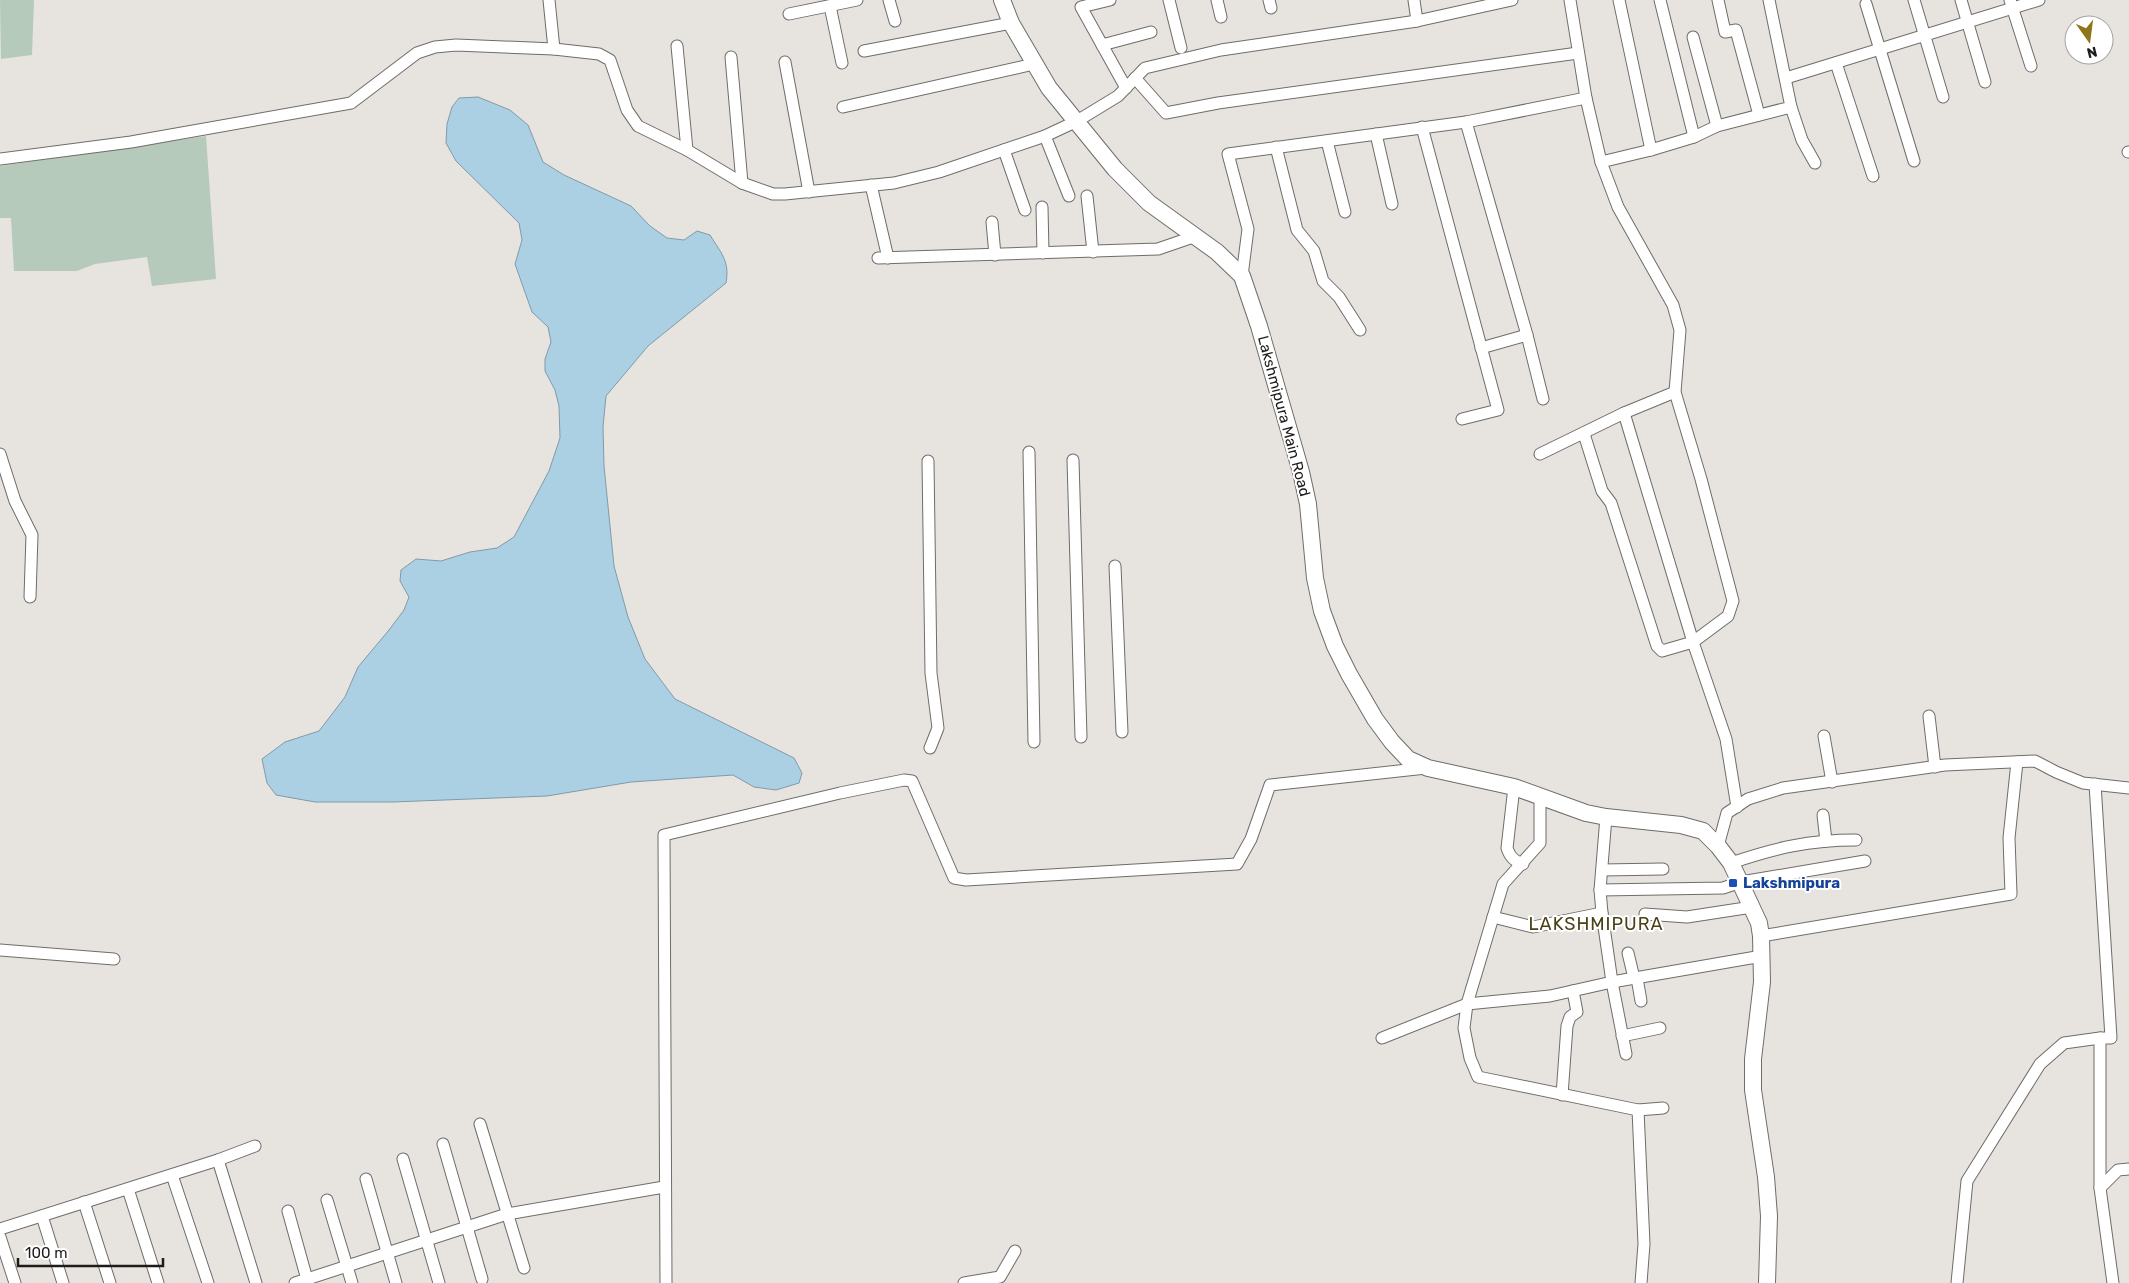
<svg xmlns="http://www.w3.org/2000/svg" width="2129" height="1283" viewBox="0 0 2129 1283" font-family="Rubik,sans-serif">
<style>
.green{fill:#b5caba}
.water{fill:#acd0e3;stroke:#819aa7}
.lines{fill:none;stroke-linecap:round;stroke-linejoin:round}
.minor-casing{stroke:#6f6c69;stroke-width:13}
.secondary-casing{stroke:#6f6c69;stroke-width:18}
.minor{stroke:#fff;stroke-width:11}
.secondary{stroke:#fff;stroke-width:16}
.transit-dot{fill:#1a4fb4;stroke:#fff;stroke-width:2}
.labels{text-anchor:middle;stroke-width:4;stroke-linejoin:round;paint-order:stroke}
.street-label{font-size:15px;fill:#1d1c1a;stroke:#fff}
.transit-label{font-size:15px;font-weight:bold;fill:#164399;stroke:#fff;text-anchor:start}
.quarter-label{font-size:18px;letter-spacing:1px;fill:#4b4017;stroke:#fff}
</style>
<rect width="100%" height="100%" fill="#e7e4e0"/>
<g class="green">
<path d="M 0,0 L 34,0 L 32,55 L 1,59 Z"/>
<path d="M 206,136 L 216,279 L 152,286 L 147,257 L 95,264 L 77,271 L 14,271 L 11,218 L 0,218 L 0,166 Z"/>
</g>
<path class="water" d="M 478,97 L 510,110 L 528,125 L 543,162 L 564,175 L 631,206 L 650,226 L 667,238 L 684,240 L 697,231 L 710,235 C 721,253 730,261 726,283 L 648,346 L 606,396 L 603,427 L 604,466 L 614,566 L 628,617 L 645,659 L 675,699 L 794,758 L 802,773 L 799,783 L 776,790 L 754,787 L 733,775 L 631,782 L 547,796 L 393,802 L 315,802 L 276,795 L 267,783 L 262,759 L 285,742 L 319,731 L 345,697 L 358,667 L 389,630 L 404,610 L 409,597 L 400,581 L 401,570 L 416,559 L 441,561 L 470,552 L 497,548 L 514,537 L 549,471 L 560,438 L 559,406 L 555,390 L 545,371 L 545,359 L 551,342 L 548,327 L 532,312 L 515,264 L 522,240 L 519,223 L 456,161 L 446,143 L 447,124 L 452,107 L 459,98 Z"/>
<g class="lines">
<g class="minor-casing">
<g id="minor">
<path d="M 549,0 L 554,49"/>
<path d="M 889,0 L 895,21"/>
<path d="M 1110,0 L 1081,7 L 1126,88"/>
<path d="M 1169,0 L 1181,48"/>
<path d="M 1217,0 L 1221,17"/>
<path d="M 1269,0 L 1271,8"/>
<path d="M 1414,0 L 1417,21"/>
<path d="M 1570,0 L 1586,98 L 1601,162"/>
<path d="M 1619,0 L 1651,150"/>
<path d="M 1660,0 L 1694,137"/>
<path d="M 1718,0 L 1725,32 L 1736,30 L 1759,115"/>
<path d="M 1914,0 L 1943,97"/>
<path d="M 1961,0 L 1985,82"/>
<path d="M 2010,0 L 2031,66"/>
<path d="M 1866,4 L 1914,161"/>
<path d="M 830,6 L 842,63"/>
<path d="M 789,14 L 857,0"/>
<path d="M 1693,37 L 1717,126"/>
<path d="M 1102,45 L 1151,32"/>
<path d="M 677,46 L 687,150"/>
<path d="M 864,51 L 1011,23"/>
<path d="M 731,57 L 742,183"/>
<path d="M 785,62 L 809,192"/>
<path d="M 1836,63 L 1873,176"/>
<path d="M 1135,78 L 1166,113 L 1218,103 L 1578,53"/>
<path d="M 1786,78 L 2039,0"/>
<path d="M 843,107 L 1034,64"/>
<path d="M 1791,107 L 1802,140 L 1815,163"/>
<path d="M 1466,122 L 1527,335 L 1543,399"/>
<path d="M 1422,127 L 1498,410 L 1462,419"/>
<path d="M 1376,134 L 1392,204"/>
<path d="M 1045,136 L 1069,196"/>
<path d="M 1327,141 L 1345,212"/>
<path d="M 1276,147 L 1297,230 L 1314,251 L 1323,281 L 1339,297 L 1360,330"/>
<path d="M 1004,150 L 1025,210"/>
<path d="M 2128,152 L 2129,152"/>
<path d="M 0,159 L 131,142 L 351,103 L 417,53 L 435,47 L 456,45 L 554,49 L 599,54 L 610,60 L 627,110 L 638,126 L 687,150 L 742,183 L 773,194 L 785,194 L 894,183 L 939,172 L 1045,136 L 1077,121 L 1118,96 L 1145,68 L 1221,50 L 1417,21 L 1512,0"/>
<path d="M 871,185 L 888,258"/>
<path d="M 1087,196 L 1093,252"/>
<path d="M 1042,207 L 1043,253"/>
<path d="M 992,222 L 995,255"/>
<path d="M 878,258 L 1158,249 L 1196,236"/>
<path d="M 1242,276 L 1248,229 L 1228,154 L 1466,122 L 1586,98"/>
<path d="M 1481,348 L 1527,335"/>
<path d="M 1584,434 L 1602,491 L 1611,503 L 1657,646 L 1662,651 L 1693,642 L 1624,413"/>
<path d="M 1029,452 L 1034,742"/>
<path d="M 0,454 L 15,501 L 32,535 L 30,597"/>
<path d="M 1540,454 L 1624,413 L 1675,392"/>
<path d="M 1073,460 L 1081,737"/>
<path d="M 928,461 L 931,673 L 938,728 L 930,748"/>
<path d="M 1115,566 L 1122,732"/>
<path d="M 1929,716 L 1935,767"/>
<path d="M 1824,736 L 1832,782"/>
<path d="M 2095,784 L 2111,1038 L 2100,1038 L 2100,1188 L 2113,1283"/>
<path d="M 1514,787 L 1507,848 C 1510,857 1514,861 1523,864"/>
<path d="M 1540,796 L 1540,843 L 1503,884 L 1467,1004 L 1464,1028 L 1470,1058 L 1478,1077 L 1638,1110 L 1663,1108"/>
<path d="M 1737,807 L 1726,739 L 1693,642 L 1728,616 L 1733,601 L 1701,479 L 1675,392 L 1680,330 L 1673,305 L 1618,207 L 1601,162 L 1651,150 L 1694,137 L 1717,126 L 1791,107 L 1769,0"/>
<path d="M 1823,815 L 1826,841"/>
<path d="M 1606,817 L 1600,890 L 1602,913 L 1612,982 L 1626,1054"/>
<path d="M 1718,846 L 1727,813 L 1748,799 L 1783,788 L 1945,765 L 2035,761 L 2056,772 L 2083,783 L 2129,788"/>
<path d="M 1731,863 C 1775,848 1809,840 1856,840"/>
<path d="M 1602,870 L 1663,869"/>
<path d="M 1600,890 L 1723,888 L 1741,882 L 1865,861"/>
<path d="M 1645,914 L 1687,917 L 1752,907"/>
<path d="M 1493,917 L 1533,927 L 1602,913"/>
<path d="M 1761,936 L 2011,894 L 2009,838 L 2017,762"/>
<path d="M 0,950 L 114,959"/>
<path d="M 1628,953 L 1634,978"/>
<path d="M 1637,978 L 1641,1001"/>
<path d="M 1622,1036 L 1660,1028"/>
<path d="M 1382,1038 L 1467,1004 L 1550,996 L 1612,982 L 1762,956"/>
<path d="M 1562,1095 L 1567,1026 L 1570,1017 L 1577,1012 L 1573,991"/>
<path d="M 1638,1110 L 1644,1244 L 1641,1283"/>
<path d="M 480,1124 L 524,1268"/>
<path d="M 443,1144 L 482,1279"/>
<path d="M 403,1159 L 439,1283"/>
<path d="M 218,1160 L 256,1283"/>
<path d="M 172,1175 L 208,1283"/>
<path d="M 366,1179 L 396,1283"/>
<path d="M 2100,1188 L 2118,1170 L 2129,1169"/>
<path d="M 128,1189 L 158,1283"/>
<path d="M 327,1200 L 352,1283"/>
<path d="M 84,1202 L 110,1283"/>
<path d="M 288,1211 L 308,1283"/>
<path d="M 42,1216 L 63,1283"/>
<path d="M 0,1229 L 218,1160 L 255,1146"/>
<path d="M 0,1237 L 15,1283"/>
<path d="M 295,1283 L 507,1214 L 664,1187"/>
<path d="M 666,1283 L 664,835 L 840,793 L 904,780 L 912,781 L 954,878 L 966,880 L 1237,864 L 1251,839 L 1270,785 L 1426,768"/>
<path d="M 964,1283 L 1000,1277 L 1015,1251"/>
<path d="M 1957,1283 L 1967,1181 L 2040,1064 L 2064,1043 L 2100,1038"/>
</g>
</g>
<g class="secondary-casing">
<path id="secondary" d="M 1002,0 L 1011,23 L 1049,88 L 1115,169 L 1149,203 L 1217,252 L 1242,276 L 1259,326 L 1301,472 L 1308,504 L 1315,578 L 1322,611 L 1335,646 L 1349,674 L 1375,719 L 1392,742 L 1408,759 L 1428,768 L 1514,787 L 1586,813 L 1606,817 L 1681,825 L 1703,831 L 1718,846 L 1731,863 L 1759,923 L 1761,936 L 1762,982 L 1753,1059 L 1753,1090 L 1766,1177 L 1769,1216 L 1767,1283"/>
</g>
<use href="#minor" class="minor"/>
<use href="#secondary" class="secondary"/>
</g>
<rect class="transit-dot" x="1728" y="878" width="10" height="10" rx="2.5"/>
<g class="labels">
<g class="street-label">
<text transform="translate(1284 416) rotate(75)" y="5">Lakshmipura Main Road</text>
</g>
<g class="transit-label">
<text x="1743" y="888">Lakshmipura</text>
</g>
<g class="quarter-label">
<text x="1596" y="930">LAKSHMIPURA</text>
</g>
</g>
<g transform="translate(2089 40) rotate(166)"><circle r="24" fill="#ffffff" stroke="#a5a4a3"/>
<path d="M0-4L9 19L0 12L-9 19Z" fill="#8e761b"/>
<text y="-8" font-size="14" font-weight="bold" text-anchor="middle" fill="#1d1c1a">N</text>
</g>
<path d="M18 1258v8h145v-8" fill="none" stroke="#1d1c1a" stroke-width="2.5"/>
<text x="25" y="1258" font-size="15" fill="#1d1c1a" stroke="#ffffff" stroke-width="4" paint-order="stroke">100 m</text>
</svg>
